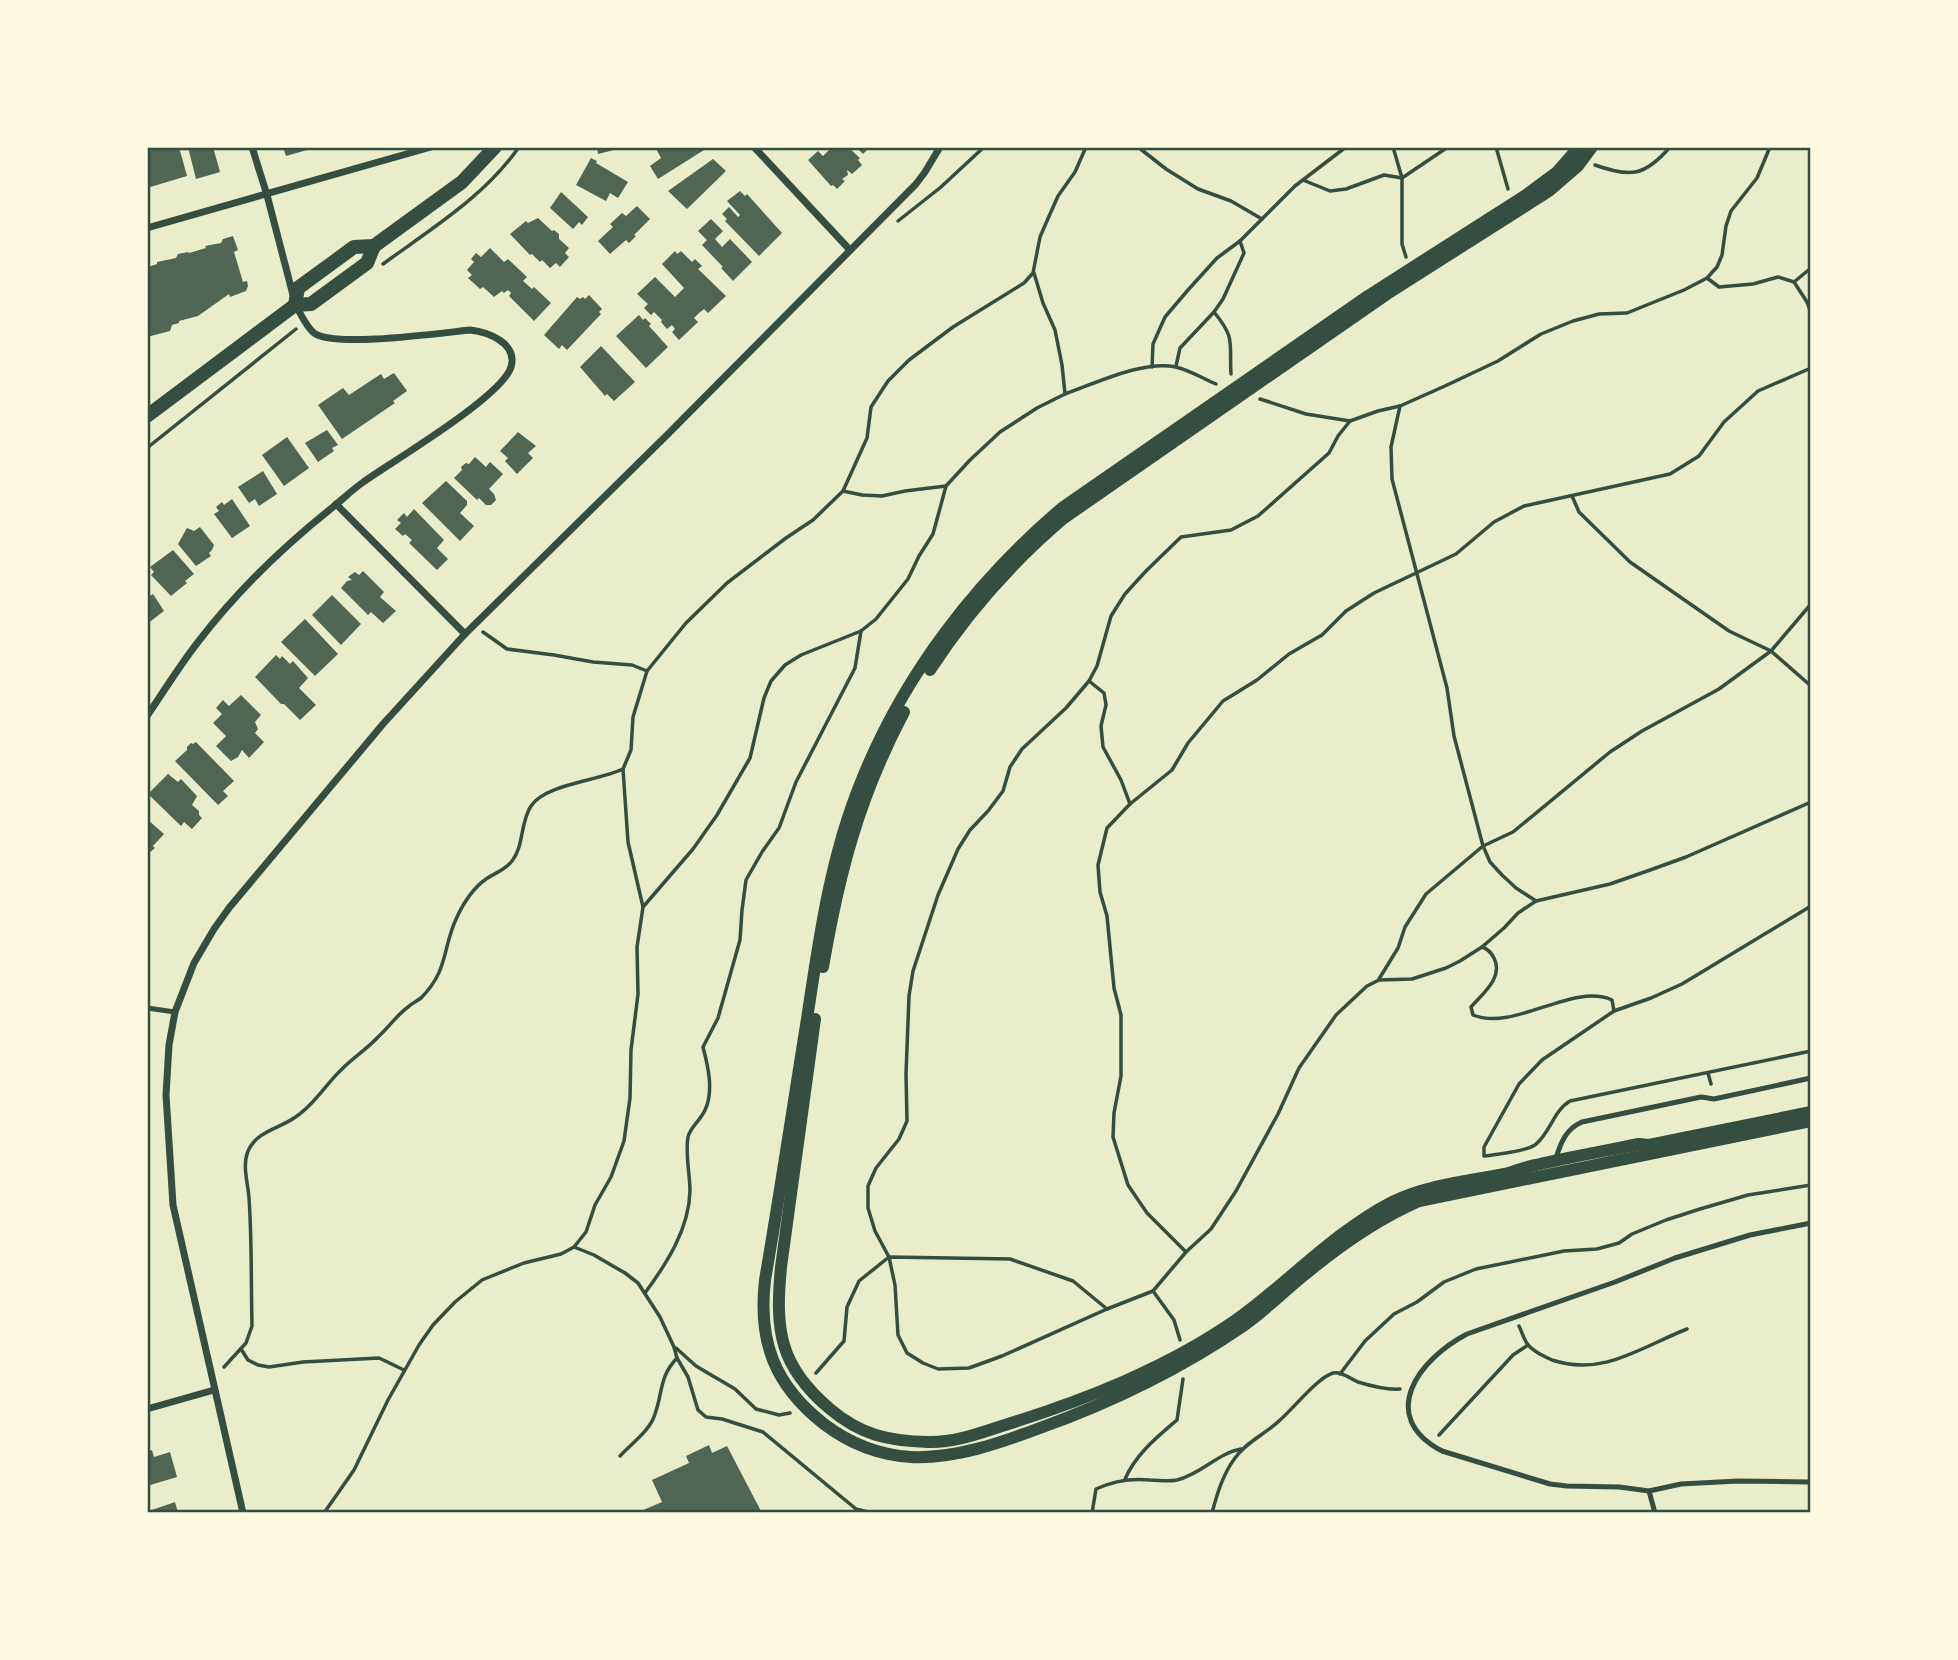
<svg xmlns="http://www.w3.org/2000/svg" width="1958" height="1660" viewBox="0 0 1958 1660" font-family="'Space Grotesk',sans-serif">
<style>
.building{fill:#4f6655}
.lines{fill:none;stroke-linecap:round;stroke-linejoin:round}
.path{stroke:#344e41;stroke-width:3.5}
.service{stroke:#344e41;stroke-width:5}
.minor{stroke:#344e41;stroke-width:7}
.tertiary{stroke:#344e41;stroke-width:12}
.secondary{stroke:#344e41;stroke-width:14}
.neatline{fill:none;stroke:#344e41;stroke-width:2.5}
</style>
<rect width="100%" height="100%" fill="#e9edc9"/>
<g class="building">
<path d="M 147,147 L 179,147 L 187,176 L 147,188 Z"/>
<path d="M 188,147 L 213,147 L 220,172 L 196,179 Z"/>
<path d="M 283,147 L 314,147 L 314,148 L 286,156 Z"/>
<path d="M 597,147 L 622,147 L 622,148 L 598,154 Z"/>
<path d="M 655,147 L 702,147 L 704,150 L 658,179 L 650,166 L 661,158 Z"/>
<path d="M 832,147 L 848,147 L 860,158 L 858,160 L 862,165 L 852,174 L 847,170 L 848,175 L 842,179 L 845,181 L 837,189 L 833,185 L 831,186 L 808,160 L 818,151 L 823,156 Z"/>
<path d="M 856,147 L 870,147 L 863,154 Z"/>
<path d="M 591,158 L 597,161 L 596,163 L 628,182 L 618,198 L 610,193 L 606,201 L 576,185 Z"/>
<path d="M 713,159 L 726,171 L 687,209 L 668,191 Z"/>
<path d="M 740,191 L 745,196 L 747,194 L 782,233 L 759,256 L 725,221 L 727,219 L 722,214 L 729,207 L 738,217 L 740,215 L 727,201 Z"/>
<path d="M 561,192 L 588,217 L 582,225 L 579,222 L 573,229 L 550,208 Z"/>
<path d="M 637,206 L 650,219 L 634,235 L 636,236 L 629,243 L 626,240 L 610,254 L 598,241 L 613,227 L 610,224 L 622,213 L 626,216 Z"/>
<path d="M 538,218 L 552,231 L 554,230 L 559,234 L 559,239 L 569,248 L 565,253 L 569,257 L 560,267 L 556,263 L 550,268 L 542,260 L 540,262 L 532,254 L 530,255 L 510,234 L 526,221 L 528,223 Z"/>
<path d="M 711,219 L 723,231 L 715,239 L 722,247 L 730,239 L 752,262 L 733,281 L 721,268 L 723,267 L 702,245 L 707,240 L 698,231 Z"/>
<path d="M 233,236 L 238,250 L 234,252 L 243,282 L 247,281 L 248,286 L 246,291 L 230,297 L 229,294 L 198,316 L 179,321 L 179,323 L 172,325 L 170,331 L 147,337 L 148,267 L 157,264 L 157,262 L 176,258 L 178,254 L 188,252 L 189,253 L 206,248 L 205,246 L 221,243 L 223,239 Z"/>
<path d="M 490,248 L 504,262 L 508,259 L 527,277 L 523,281 L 532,289 L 534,287 L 551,303 L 534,321 L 509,296 L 511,293 L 508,290 L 504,293 L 502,291 L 494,297 L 483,287 L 480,289 L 468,278 L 472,275 L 467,270 L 474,262 L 471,259 L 476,253 L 481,257 Z"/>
<path d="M 675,251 L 677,254 L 681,251 L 692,262 L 695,259 L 702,266 L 698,269 L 726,296 L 708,313 L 704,309 L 699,313 L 694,318 L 698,322 L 679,340 L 672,332 L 675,329 L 672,325 L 667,329 L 661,322 L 662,320 L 654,312 L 651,315 L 644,308 L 648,304 L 637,294 L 655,277 L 675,297 L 684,288 L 662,264 Z"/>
<path d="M 589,295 L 602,309 L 599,312 L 601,314 L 567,350 L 562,345 L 559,349 L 544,335 L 577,297 L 580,299 L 583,297 L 585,299 Z"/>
<path d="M 639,315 L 643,320 L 645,318 L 651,324 L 649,326 L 668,347 L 646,368 L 616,336 Z"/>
<path d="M 601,346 L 635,382 L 614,401 L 607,394 L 605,396 L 580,367 Z"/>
<path d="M 394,373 L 407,391 L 393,401 L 395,403 L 342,439 L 318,405 L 343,388 L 349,395 L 381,374 L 384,379 Z"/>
<path d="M 327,430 L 338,445 L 332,448 L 334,451 L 318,462 L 305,443 Z"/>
<path d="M 518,432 L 536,446 L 528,453 L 533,458 L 517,474 L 505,461 L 508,458 L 500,451 Z"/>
<path d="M 287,437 L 309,468 L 284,486 L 262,455 Z"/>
<path d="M 475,457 L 486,467 L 490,462 L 503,474 L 489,489 L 494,494 L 496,500 L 491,505 L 486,505 L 479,498 L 477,500 L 454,478 L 462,470 L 461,467 L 466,463 L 469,464 Z"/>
<path d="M 263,471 L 277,494 L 259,506 L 255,499 L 249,503 L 238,487 Z"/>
<path d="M 446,481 L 467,501 L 467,505 L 460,513 L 474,526 L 460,541 L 422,503 Z"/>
<path d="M 232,499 L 250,526 L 232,538 L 214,514 L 219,511 L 216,507 L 222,502 L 224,505 Z"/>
<path d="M 414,509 L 444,540 L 437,548 L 448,559 L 437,570 L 409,543 L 412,540 L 405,534 L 403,536 L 395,529 L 401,523 L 397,520 L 404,513 L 407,517 Z"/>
<path d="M 200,527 L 214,545 L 212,550 L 209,553 L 211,556 L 196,566 L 178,544 L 187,528 L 194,531 Z"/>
<path d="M 173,550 L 194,574 L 185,581 L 187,583 L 171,596 L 151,575 L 154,572 L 150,567 Z"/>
<path d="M 363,571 L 384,592 L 380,597 L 396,611 L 383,623 L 371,612 L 368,615 L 341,588 L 347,581 L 352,580 L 348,577 L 355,572 L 359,575 Z"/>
<path d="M 153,594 L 164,611 L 147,624 L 147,598 Z"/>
<path d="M 332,595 L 361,624 L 341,645 L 312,615 Z"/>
<path d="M 305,619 L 338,654 L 315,676 L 281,642 Z"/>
<path d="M 276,655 L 280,659 L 282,656 L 290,664 L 293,661 L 308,678 L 299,688 L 316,705 L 300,720 L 284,704 L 281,704 L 255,677 Z"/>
<path d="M 241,695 L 261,715 L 255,722 L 258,729 L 255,733 L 264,742 L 249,758 L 242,750 L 238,757 L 231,761 L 216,746 L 226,736 L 213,723 L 222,714 L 216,708 L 223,700 L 229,706 Z"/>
<path d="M 196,742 L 234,781 L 223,791 L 228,796 L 218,805 L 175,761 L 187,750 L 187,747 L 191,743 L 193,744 Z"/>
<path d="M 168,774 L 178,782 L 181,779 L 197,796 L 192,805 L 199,811 L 199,815 L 202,818 L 192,829 L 184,822 L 181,826 L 148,794 Z"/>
<path d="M 147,819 L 164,834 L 153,846 L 155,848 L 148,854 L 147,853 Z"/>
<path d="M 709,1445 L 712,1453 L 727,1446 L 762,1513 L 636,1513 L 662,1502 L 652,1480 L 689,1463 L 686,1456 Z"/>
<path d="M 152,1450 L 154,1457 L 170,1452 L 177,1477 L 147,1486 L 147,1452 Z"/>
<path d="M 175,1502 L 178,1513 L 149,1513 L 149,1511 Z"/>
</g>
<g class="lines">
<g class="path">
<path d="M 1138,147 L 1166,169 L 1198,189 L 1231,201 L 1262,219"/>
<path d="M 1393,147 L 1402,178 L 1402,244 L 1406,257"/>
<path d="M 1496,147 L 1508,189"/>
<path d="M 1770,147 L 1757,178 L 1731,211 L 1726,226 L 1722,255 L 1717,267 L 1707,278 L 1684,290 L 1627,313 L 1599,314 L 1573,321 L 1541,334 L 1498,361 L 1445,386 L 1400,406 L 1378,411 L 1350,421 L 1338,436 L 1329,453 L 1258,516 L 1231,530 L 1181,537 L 1146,571 L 1125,594 L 1111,616 L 1097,666 L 1089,681 L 1066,708 L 1022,749 L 1010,767 L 1003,791 L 988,811 L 970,830 L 958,849 L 938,895 L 913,971 L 909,996 L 906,1074 L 907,1121 L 899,1139 L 876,1168 L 868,1186 L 868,1208 L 875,1231 L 889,1257 L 895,1285 L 898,1335 L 907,1353 L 923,1363 L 938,1369 L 969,1368 L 1002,1356 L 1107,1309 L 1153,1291 L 1186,1252 L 1211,1229 L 1236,1191 L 1278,1114 L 1299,1068 L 1336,1015 L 1367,986 L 1379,980 L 1412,979 L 1446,968 L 1460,961 L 1482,947 L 1504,928 L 1518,913 L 1536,901 L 1610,884 L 1653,869 L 1686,857 L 1811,802"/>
<path d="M 1595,165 C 1631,178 1645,176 1670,147"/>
<path d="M 1303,180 L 1330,191 L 1346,189 L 1384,175 L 1402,178 L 1448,147"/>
<path d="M 898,221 L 941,187 L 984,147"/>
<path d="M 383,264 C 431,229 485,196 519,147"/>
<path d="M 1707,278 L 1719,287 L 1753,284 L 1778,277 L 1794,282 L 1807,302 L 1811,313"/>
<path d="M 1794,282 L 1811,268"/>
<path d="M 1176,366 L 1180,348 L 1214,312"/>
<path d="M 1152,367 L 1153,344 L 1165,317 L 1188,290 L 1217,258 L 1240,241 L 1295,186 L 1346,147"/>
<path d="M 1231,374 C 1229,342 1236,339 1214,312 L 1223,299 L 1244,253 L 1240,241"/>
<path d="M 1065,394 C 1096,383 1143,360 1176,367 C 1189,370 1204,379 1216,384"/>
<path d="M 1260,399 L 1306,414 L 1350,421"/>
<path d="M 1400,406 L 1391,447 L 1392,479 L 1447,688 L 1454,736 L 1483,846 L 1490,862 L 1502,875 L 1516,888 L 1536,901"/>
<path d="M 147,448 L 296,329"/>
<path d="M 843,491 L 862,495 L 882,496 L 905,491 L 946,486"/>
<path d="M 1572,496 L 1579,512 L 1630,562 L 1729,631 L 1771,651 L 1811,686"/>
<path d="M 483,632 L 507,649 L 554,655 L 593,662 L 632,665 L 647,671"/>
<path d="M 1089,681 L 1104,693 L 1106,705 L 1101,726 L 1103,747 L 1121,780 L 1130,804"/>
<path d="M 623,769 L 628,842 L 643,907"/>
<path d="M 1482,947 C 1488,949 1491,952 1494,958 C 1504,978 1482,994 1471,1007 L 1473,1015 C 1514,1032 1573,982 1612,1000 L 1614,1011 L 1542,1060 L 1519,1084 L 1484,1147 L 1484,1156 C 1498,1154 1524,1152 1535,1145 C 1550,1134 1553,1111 1570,1101 L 1811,1051"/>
<path d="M 1379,979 L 1398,948 L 1405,927 L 1426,894 L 1483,846 L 1513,832 L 1610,752 L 1642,731 L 1719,689 L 1771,651 L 1811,604"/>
<path d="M 1614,1011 L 1651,998 L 1682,984 L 1811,906"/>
<path d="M 1708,1073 L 1711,1084"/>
<path d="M 574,1247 L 594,1255 L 625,1273 L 638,1283 L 660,1317 L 674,1347 L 677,1358 L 688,1377 L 698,1410 L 706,1417 L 722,1419 L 763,1432 L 856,1509 L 872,1513"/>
<path d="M 1186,1252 L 1147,1213 L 1128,1185 L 1113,1137 L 1114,1113 L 1121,1076 L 1121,1015 L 1114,988 L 1107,916 L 1100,892 L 1098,865 L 1107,828 L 1130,804 L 1172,770 L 1188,743 L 1223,701 L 1257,680 L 1289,654 L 1322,635 L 1346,611 L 1374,593 L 1456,554 L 1494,522 L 1524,506 L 1670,474 L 1699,456 L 1724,422 L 1758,391 L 1811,368"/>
<path d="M 1153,1291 L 1174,1320 L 1180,1340"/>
<path d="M 645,1293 C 667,1263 689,1229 690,1191 C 690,1175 685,1153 688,1137 C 690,1127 701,1120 705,1110 C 714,1091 708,1066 703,1047 L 718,1018 L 740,940 L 742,910 L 746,880 L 762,852 L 779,828 L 796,782 L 855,668 L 861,631"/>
<path d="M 1519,1326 C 1522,1332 1524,1341 1529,1346 C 1534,1351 1545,1357 1552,1360 C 1603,1377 1641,1347 1687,1329"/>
<path d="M 676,1348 L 696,1366 L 735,1389 L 756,1409 L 779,1415 L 790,1413"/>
<path d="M 241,1349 L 248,1360 L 258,1365 L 269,1367 L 303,1362 L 379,1358 L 404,1370"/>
<path d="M 224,1367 L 246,1343 L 252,1326 C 251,1284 252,1241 249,1198 C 248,1183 242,1166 248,1151 C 257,1131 278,1129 294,1118 C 313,1106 326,1084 342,1069 C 354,1057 367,1049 378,1037 C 388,1028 397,1015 408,1007 C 412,1003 417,1001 421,998 C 449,970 442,948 457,917 C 464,902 472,889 486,879 C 495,873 505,870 512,861 C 524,846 520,823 531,806 C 545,784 598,781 623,769 L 631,750 L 633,717 L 647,671 L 686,623 L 727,583 L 786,538 L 813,520 L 843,491 L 867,438 L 871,407 L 888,381 L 909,360 L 953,327 L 1024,283 L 1033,273 L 1040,237 L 1050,214 L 1058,196 L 1075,172 L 1086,147"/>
<path d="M 816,1373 L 844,1341 L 847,1307 L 859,1281 L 889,1257 L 1010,1259 L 1073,1281 L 1107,1309"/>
<path d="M 1340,1374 L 1365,1341 L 1394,1314 L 1417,1302 L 1444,1282 L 1476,1269 L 1564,1251 L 1597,1249 L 1619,1243 L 1632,1234 L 1666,1220 L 1700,1209 L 1748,1195 L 1811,1185"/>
<path d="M 1439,1435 L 1513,1355 L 1528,1345"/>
<path d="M 620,1456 C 632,1443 650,1431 655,1414 C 663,1392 659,1377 677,1358"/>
<path d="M 1125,1479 C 1136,1454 1156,1438 1177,1420 L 1183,1379"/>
<path d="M 324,1513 L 354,1470 L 388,1400 L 419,1345 L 433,1325 L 455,1302 L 482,1280 L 524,1263 L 561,1254 L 574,1247 L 586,1232 L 595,1205 L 611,1177 L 624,1141 L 630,1098 L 631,1050 L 638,994 L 637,947 L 643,907 L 693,849 L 717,815 L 750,758 L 764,698 L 771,681 L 785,665 L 801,655 L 861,631 L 876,619 L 908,579 L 919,556 L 933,534 L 946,486 L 970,460 L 1000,432 L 1037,408 L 1065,394 L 1062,365 L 1055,330 L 1043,303 L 1034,273"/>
<path d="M 1092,1513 L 1096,1489 C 1113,1481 1131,1478 1150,1480 C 1159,1480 1168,1482 1177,1480 C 1201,1474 1218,1453 1241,1449"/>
<path d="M 1212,1513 C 1217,1494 1223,1474 1235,1458 C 1247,1441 1266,1434 1280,1420 C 1293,1409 1317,1378 1333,1373 C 1342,1371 1350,1379 1358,1382 C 1371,1386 1387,1390 1400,1389"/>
</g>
<g class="service">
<path d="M 147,1008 L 175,1012"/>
<path d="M 1556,1158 C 1561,1142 1566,1129 1582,1122 L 1701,1097 L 1714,1099 L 1811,1078"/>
<path d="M 1811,1223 L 1750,1235 L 1675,1258 L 1615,1282 L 1467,1334 C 1419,1359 1376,1416 1442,1451 L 1550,1484 L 1567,1486 L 1619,1487 L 1649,1491 L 1681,1484 L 1738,1481 L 1811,1482"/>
<path d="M 1649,1491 L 1655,1513"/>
</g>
<g class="minor">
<path d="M 252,147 L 267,195 L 293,295"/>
<path d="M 754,147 L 850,250"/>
<path d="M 147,228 L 431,147"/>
<path d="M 336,504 L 465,634"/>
<path d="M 147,716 C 164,691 180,665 198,642 C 237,591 284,546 333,507 C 343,499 352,490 362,483 C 391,462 502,397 511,367 C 518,343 488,332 470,330 C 441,333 333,348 314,333 C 306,327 301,314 296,306"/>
<path d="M 147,1409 L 214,1390"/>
<path d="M 243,1513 L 173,1205 L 166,1095 L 169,1045 L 175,1012 L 194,963 L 214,929 L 229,908 L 383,724 L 465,634 L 667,435 L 916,184 L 925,172 L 940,147"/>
</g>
<g class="tertiary">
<path d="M 1579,147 L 1557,172 L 1526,195 L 1368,296 L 1062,508 C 975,582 903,676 861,782 C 830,858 819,939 807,1019 C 793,1106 780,1193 765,1280 C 758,1341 774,1385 824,1424 C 849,1443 879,1455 911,1457 C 955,1459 1000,1443 1040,1428 C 1112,1402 1179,1370 1243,1326 C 1266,1310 1286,1289 1308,1272 C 1342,1244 1378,1219 1419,1201 L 1811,1121"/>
<path d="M 930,670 C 967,613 1012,562 1064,518 L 1387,294 L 1549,191 L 1578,166 L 1592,147"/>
<path d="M 823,967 C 839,873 859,797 904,712"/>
<path d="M 815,1019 L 781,1267 C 775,1330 779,1366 830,1409 C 861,1435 888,1441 928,1442 C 954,1443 980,1433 1005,1425 C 1085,1400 1167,1368 1236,1320 C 1289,1282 1334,1232 1392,1202 C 1426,1185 1468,1181 1505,1174 C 1515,1171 1525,1167 1536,1165 C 1570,1157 1605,1151 1639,1144 L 1649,1145 L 1811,1112"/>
</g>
<g class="secondary">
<path d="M 295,305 L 298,288 L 354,247 L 374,246"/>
<path d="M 147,416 L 295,305 L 311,304 L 367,263 L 374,246 L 462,182 L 495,147"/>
</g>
</g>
<rect width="1958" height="1660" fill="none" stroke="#fefae0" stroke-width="298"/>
<rect x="149" y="149" width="1660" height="1362" class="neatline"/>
</svg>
